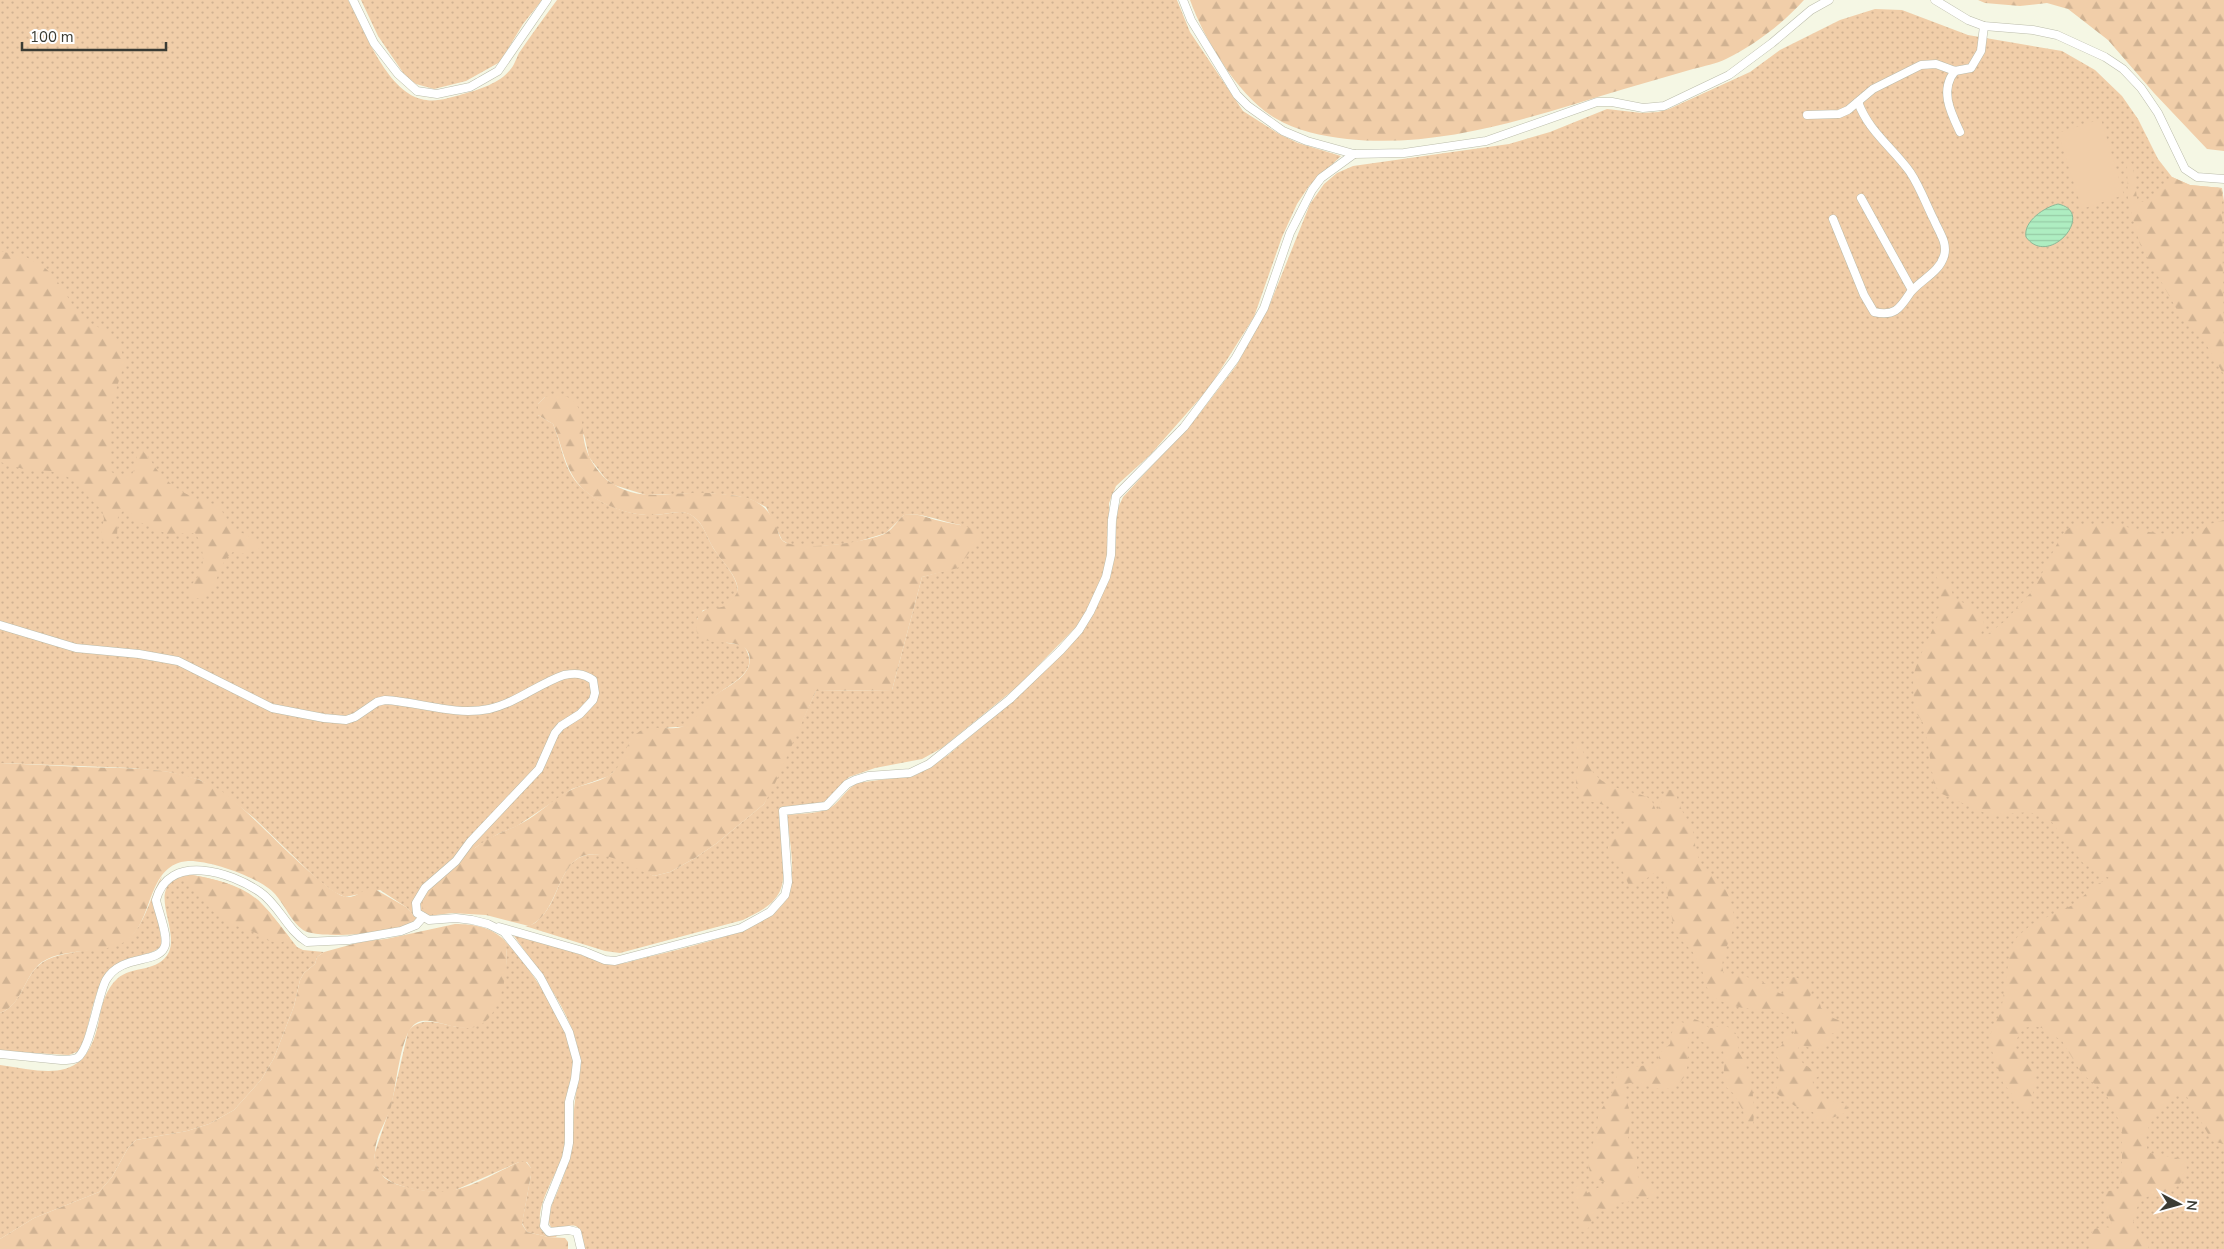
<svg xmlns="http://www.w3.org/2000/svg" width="2224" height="1249" viewBox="0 0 2224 1249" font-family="'Nunito Sans',sans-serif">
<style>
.green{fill:url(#green-dots)}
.forest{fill:url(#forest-firs)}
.pitch{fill:#f1cea9}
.water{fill:url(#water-rules);stroke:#8cb897}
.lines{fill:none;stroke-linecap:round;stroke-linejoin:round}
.street-casing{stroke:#bbbcaa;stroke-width:9}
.street{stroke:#fff;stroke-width:8}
</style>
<defs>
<pattern id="green-dots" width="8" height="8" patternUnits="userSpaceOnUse" patternTransform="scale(1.25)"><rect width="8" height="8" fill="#f1cea9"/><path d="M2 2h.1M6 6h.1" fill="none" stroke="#d0b292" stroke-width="1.8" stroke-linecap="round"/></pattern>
<pattern id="forest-firs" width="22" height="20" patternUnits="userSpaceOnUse" patternTransform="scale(1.25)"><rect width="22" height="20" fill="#f1cea9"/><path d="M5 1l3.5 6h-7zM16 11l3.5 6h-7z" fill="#d0b292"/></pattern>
<pattern id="water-rules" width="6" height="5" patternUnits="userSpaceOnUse" patternTransform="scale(1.25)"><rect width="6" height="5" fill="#aeedc1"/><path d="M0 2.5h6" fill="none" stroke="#97cca6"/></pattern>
</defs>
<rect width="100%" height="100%" fill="#f5f7e4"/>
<g class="green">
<path d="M 0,0 L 348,0 C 364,29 386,90 421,99 C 435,103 449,98 463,94 C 478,90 500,83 510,70 C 514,66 516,59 519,53 C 531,35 544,18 557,0 L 1177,0 L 1190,32 L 1243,111 L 1279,134 L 1298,143 L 1341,156 L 1309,186 L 1297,204 L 1282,237 L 1254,317 L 1209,388 L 1150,455 L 1116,486 L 1109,503 L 1109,553 L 1104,574 L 1080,623 L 1017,687 L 942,748 L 922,759 L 875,768 L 849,777 L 826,801 L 820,803 L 780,808 C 781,828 788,875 780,891 C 773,906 757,913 743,920 L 620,953 L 605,951 L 525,926 C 533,926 538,921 544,914 C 554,902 557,887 565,873 C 584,836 628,863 654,876 L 670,872 L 695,858 L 717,843 L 764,804 L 816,691 L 892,690 L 922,577 L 958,567 L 961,525 C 941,522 924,512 904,515 L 886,533 L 873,537 L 853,543 L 822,546 L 800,547 L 790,545 L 782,540 L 766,507 L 752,500 L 738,496 L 706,493 L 646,495 L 614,485 L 605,478 L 589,457 L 584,435 L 545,397 L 538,404 L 538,415 L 553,424 C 562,445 563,469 580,486 C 598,504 629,516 654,515 C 668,515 682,507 694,517 C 705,525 708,542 716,552 C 724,563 738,578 738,592 C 728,609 722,609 703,610 L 697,619 L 727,643 L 743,645 C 764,673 728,683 712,699 C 704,706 700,717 692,723 C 683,729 675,726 666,728 C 654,730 641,738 630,742 L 619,767 L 609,776 L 572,789 L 517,826 L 498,834 L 476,847 L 461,861 L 417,919 L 406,907 L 380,890 L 345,897 L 334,892 L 318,880 L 254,818 L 223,793 L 200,780 L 169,772 L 131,768 L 0,763 Z"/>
<path d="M 361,0 L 542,0 L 523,24 L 500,62 L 466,81 L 434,89 L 416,84 L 406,77 L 378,36 Z"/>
<path d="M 1875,9 L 1902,10 L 1968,35 L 2062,51 L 2095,70 L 2122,96 L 2138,119 L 2158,159 L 2172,177 L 2190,185 L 2222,188 L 2224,201 L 2224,1249 L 585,1249 C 578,1214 575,1229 551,1227 C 544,1216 555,1199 559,1188 C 566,1171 571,1154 573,1136 C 574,1124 573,1113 575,1101 C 576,1087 582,1075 580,1060 C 573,1011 539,972 512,933 L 610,964 L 626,963 C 663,951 775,934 788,895 C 797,871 789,840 787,815 C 801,813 822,815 834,805 C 842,798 847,789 857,783 L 916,775 L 948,755 L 997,714 L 1083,629 L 1096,609 L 1113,565 L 1116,524 L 1118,508 L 1123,497 L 1197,417 L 1236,366 L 1270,304 L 1310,204 L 1324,184 L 1337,173 L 1353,166 L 1509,144 L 1550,132 L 1607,109 L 1642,113 L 1658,112 L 1669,109 L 1750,72 L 1780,50 L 1840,20 Z"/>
<path d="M 192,875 C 252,885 262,903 297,947 L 303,950 L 324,952 L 317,957 L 315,964 L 304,973 L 300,980 L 294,1006 L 274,1058 L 261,1080 L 234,1110 L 209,1124 L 187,1131 L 136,1140 L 128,1148 L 112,1177 L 99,1192 L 34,1218 L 0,1239 L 0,1065 C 51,1073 87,1083 99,1020 C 101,1006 106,989 117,979 C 132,965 159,973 169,952 C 180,925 140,881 192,875 Z"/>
<path d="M 162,876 L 155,898 L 162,945 C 151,957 130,955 117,964 C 92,979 92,1026 79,1051 L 69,1055 L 0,1051 L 0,1013 C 23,1005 23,975 43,962 C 67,947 118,953 133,934 C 147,918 151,894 162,876 Z"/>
<path d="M 500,936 C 525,959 570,1025 573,1059 C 574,1075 567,1088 566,1104 C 564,1121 567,1139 562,1157 C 556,1177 531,1211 543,1232 L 559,1233 L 556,1237 L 548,1237 L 527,1232 L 522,1223 L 531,1175 L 531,1168 L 527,1162 L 519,1162 L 451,1192 L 431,1192 L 408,1188 L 393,1183 L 380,1174 L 375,1163 L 375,1152 L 391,1105 L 408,1032 C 433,996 488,1075 505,972 C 507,960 509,946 500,936 Z"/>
</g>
<g class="forest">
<path d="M 1190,0 L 1804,0 C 1781,25 1756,44 1726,59 C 1716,64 1704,66 1693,69 C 1670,76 1647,82 1624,89 C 1534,116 1442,149 1347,139 C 1322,136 1296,131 1275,118 C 1238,96 1204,39 1190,0 Z"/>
<path d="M 1978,0 L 2224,0 L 2224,151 L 2207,149 L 2154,93 L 2108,40 L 2068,9 L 2047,3 L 2020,6 L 1985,3 Z"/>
<path d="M 2129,160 L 2133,165 L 2137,199 L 2140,202 C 2156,202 2164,188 2172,177 L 2190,185 L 2222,188 L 2224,375 L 2200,334 L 2176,308 L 2140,244 L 2128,201 L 2127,165 Z"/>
<path d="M 0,251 L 26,257 L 45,268 L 54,276 L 82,319 L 108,332 L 118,340 L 125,362 L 110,408 L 110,471 L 115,474 L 132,474 L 136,466 L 137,452 L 141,450 C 149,455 152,464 158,471 C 174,490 194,500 218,505 L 233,528 L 257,541 L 260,546 L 258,550 L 241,554 L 233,552 C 214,566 221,594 195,599 L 190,595 C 187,585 195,583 199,575 C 206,563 203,544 195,533 L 167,534 L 137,521 L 130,512 L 124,510 L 118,516 L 117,536 C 111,541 107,542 100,538 L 104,519 L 102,510 L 89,498 L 86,489 L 80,485 L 66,476 L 50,471 L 23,469 L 0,462 Z"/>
<path d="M 554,394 C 586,396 580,421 585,445 C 588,458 597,471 607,480 C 635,501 660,494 691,493 C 706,492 722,494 737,496 C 756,498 769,508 776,526 C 778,530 779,537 782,540 C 793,553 871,542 886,533 C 893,529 898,520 904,515 C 922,513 928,519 944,522 C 958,525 970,525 982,535 L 958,568 L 922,577 L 892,690 L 816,691 L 773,788 L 764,804 L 717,843 L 695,858 L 670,872 L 654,876 C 635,870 622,858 600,855 C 555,847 563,913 529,926 L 486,915 L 452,913 L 428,916 L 424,913 L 422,909 L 423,898 L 428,891 C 443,875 467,852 485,841 C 499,832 515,828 529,819 C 543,810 557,796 573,789 C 584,784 597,783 608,776 C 626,766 623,741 640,731 C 654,724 667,731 681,727 C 697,722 701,707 713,697 C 724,688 742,681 748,668 C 750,664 750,658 749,654 C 741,630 683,659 699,614 C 713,601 723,618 738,591 C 738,576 722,562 714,549 C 707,539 704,524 694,517 C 681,507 668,515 654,515 C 632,516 606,507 589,494 C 565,476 564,449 553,424 L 538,415 L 538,404 L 545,397 Z"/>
<path d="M 2224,520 L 2224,1144 L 2212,1141 L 2187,1097 L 2180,1094 C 2170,1099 2166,1105 2159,1112 C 2147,1125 2144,1135 2148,1152 C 2162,1159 2174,1154 2185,1161 L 2187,1169 C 2177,1205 2151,1182 2137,1208 C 2135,1212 2134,1219 2133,1223 L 2146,1239 L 2149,1249 L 2091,1249 L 2090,1235 L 2094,1229 L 2103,1227 L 2113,1228 C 2110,1214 2098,1205 2108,1191 L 2119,1190 L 2122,1167 L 2122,1127 L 2105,1092 L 2082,1074 L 2062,1041 L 2042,1028 L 2034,1026 L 2024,1028 C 2007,1049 2019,1055 2034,1071 L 2035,1082 L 2029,1115 L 2003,1083 L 1991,1048 L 1990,1035 L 2001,1011 L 2011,946 L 2018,936 L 2032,924 L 2073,905 L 2096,885 L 2109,878 L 2083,863 L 2051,821 L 2029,812 L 2007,814 L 1987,814 L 1942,794 L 1934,785 L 1928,744 L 1923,723 L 1914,709 L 1913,677 L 1917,663 L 1936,622 L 1940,606 L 1941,590 L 1935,572 L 1949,583 L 1954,598 L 1980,611 L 1984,623 L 1979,641 L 2005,621 L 2034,589 L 2058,542 L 2065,531 L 2072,526 L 2109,523 L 2149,532 L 2186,536 L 2200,532 L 2210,524 Z"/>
<path d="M 1576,742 C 1585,750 1585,760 1591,769 C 1603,789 1627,789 1647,797 L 1652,801 L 1657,813 L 1666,790 L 1673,790 C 1679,799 1679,806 1684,814 C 1687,820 1691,824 1693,831 C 1695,841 1695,852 1700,861 C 1705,871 1715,875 1721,883 C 1728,892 1734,907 1734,919 C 1735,939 1717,955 1724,974 C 1737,975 1754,977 1766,984 C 1773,988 1776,993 1783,994 L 1786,978 L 1795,977 L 1810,984 L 1812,990 L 1810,997 L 1819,1000 L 1821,1008 L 1830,1014 L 1833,1018 L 1841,1021 L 1843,1026 L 1839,1031 L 1831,1034 L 1830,1045 L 1815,1050 L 1802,1045 L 1798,1048 C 1797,1063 1807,1066 1818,1073 L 1819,1076 L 1813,1080 C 1811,1098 1833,1101 1846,1104 L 1847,1109 L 1845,1113 L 1821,1122 L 1817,1121 L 1813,1112 L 1795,1106 L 1777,1094 L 1776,1082 L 1779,1077 L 1780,1063 L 1774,1051 L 1782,1045 L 1787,1034 L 1794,1034 C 1805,1007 1756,1010 1743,1008 C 1731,1006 1719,1001 1709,994 L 1701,967 L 1692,951 L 1675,934 L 1665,880 L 1660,874 L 1654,873 L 1635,887 L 1629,886 C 1627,881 1625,876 1623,872 C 1618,862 1606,860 1608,847 C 1610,835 1630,832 1625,819 C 1615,798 1583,810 1577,787 C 1574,777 1578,770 1579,761 C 1579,754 1575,749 1576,742 Z"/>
<path d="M 0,763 C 28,764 56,766 83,767 C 130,769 182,765 223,792 C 248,809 326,896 347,897 C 355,898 363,890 371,887 L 406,907 L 417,919 C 414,921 411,924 408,925 C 392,933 318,940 303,930 C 291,922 285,905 275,894 C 261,878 210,860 188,861 C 149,864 153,914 132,936 C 112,957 68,945 42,962 C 23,976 23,1005 0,1013 Z"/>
<path d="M 192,875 C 216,879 246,886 263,905 C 273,915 281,927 290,938 L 280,943 L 269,941 L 256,933 L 226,922 L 210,909 L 205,900 L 199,896 L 194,887 L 181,876 Z"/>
<path d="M 455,924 C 474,924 492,927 505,941 C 509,959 506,977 501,994 C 480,1062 431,1003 412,1027 C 400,1040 396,1087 391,1107 C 386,1122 375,1137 375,1153 C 374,1160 376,1166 379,1171 C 387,1186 412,1188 427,1191 C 459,1197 490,1175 519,1162 L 526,1162 L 531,1168 L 531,1175 L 522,1224 L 527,1232 L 548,1237 L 565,1238 L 568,1242 L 568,1249 L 0,1249 L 0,1239 L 34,1218 L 99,1192 L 112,1177 L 128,1148 L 136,1140 L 187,1131 L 209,1124 L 234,1110 L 261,1080 L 274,1058 L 294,1006 L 300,980 L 304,973 L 315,964 L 317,957 L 324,952 L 364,941 L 386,939 Z"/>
<path d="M 1694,1019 C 1701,1020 1705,1028 1712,1028 C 1715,1028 1718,1026 1720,1026 C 1735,1025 1741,1038 1738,1051 C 1751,1068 1756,1103 1753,1124 L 1747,1126 L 1743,1111 L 1734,1094 L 1726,1087 L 1723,1080 L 1725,1059 L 1723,1051 C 1714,1050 1710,1044 1702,1042 L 1698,1033 L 1694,1030 C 1681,1039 1695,1067 1681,1081 C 1661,1101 1645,1077 1626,1084 L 1626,1097 L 1631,1118 L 1628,1138 L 1637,1158 L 1637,1175 L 1639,1178 L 1650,1182 L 1659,1192 L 1648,1198 L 1633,1196 L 1629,1202 L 1618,1203 L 1609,1210 L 1596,1208 L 1589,1227 L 1585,1232 L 1579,1231 L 1580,1211 L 1573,1196 L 1575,1187 L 1580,1185 L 1585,1187 L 1587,1193 L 1608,1183 L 1593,1178 C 1583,1162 1593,1147 1597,1130 C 1598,1124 1597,1117 1600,1111 C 1603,1106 1608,1101 1611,1095 C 1614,1087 1614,1076 1622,1071 C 1633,1064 1648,1068 1659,1061 L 1659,1054 L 1670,1044 L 1673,1027 L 1678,1021 L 1688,1024 Z"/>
</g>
<path class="pitch" d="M 2101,119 L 2124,195 L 2082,209 L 2058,133 Z"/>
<path class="water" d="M 2058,204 C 2097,212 2049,269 2026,237 C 2023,221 2045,207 2058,204 Z"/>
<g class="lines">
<g class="street-casing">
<g id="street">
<path d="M 353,0 L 374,43 L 398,74 L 417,91 L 437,94 L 470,87 L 498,71 L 547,0"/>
<path d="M 1183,0 L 1191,20 L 1237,95 L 1248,106 L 1283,131 L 1307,141 L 1354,154 L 1404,153 L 1486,141 L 1597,102 L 1612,102 L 1643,108 L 1664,106 L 1729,75 L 1772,43 L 1811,10 L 1829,0"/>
<path d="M 1935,0 L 1968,20 L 1984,26 L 2033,30 L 2057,35 L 2105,57 L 2123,69 L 2141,88 L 2158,113 L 2185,169 L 2197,177 L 2224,179"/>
<path d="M 1955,71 C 1939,90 1951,113 1960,132"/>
<path d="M 1807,115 L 1839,114 L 1848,110 L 1873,89 L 1921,65 L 1936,64 L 1955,71 L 1971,68 L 1981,51 L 1984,26"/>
<path d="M 1861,198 L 1912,290"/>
<path d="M 1833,219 L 1864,295 L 1874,312 C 1895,317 1900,308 1910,293 C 1920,280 1939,273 1944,256 C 1948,243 1939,232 1934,220 C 1926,204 1920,187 1910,172 C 1892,147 1869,132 1858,102"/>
<path d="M 0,625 L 76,648 L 139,654 L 178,661 L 272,708 L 324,718 L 346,720 L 355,717 L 377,702 L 385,700 C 420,702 454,716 489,709 C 516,703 538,684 564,675 C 575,673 583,673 593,680 L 595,693 L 593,700 L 580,714 L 561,726 L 555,733 L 539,769 L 470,842 L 456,861 L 425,888 L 416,903 L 417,913 L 429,920 L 456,918 L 472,920 L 488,924 L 504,932 L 540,977 L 569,1032 L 577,1061 L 575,1079 L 569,1102 L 569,1143 L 566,1158 L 547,1205 L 544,1226 L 549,1232 L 569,1230 L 577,1232 L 581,1249"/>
<path d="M 499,927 L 583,951 L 605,960 L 615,961 L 741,928 L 770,912 L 785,895 L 788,882 L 783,811 L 826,806 L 847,784 L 855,780 L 868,776 L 910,773 L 929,764 L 1010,699 L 1061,650 L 1079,630 L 1090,612 L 1106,577 L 1111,555 L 1112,520 L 1116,496 L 1184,427 L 1235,359 L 1264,308 L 1290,233 L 1312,190 L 1321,178 L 1354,154"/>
<path d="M 0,1054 L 61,1060 C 66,1060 72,1060 77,1058 C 91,1049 97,997 106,980 C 121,954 156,964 164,948 C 170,939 158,911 156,900 C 169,852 231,872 260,892 C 279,905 287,930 307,942 L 349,940 L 401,931 L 416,925 L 423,917"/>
</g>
</g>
<use href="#street" class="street"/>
</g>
<g transform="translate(2179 1204) rotate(96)" stroke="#ffffff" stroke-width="4" paint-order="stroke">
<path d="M0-4L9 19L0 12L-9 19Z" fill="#3b3c34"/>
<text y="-8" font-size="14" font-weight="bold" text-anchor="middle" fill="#3b3c34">N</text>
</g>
<path d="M22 42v8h144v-8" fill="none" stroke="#3b3c34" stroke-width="2.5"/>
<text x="30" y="42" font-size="15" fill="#3b3c34" stroke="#ffffff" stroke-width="4" paint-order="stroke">100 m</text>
</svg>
